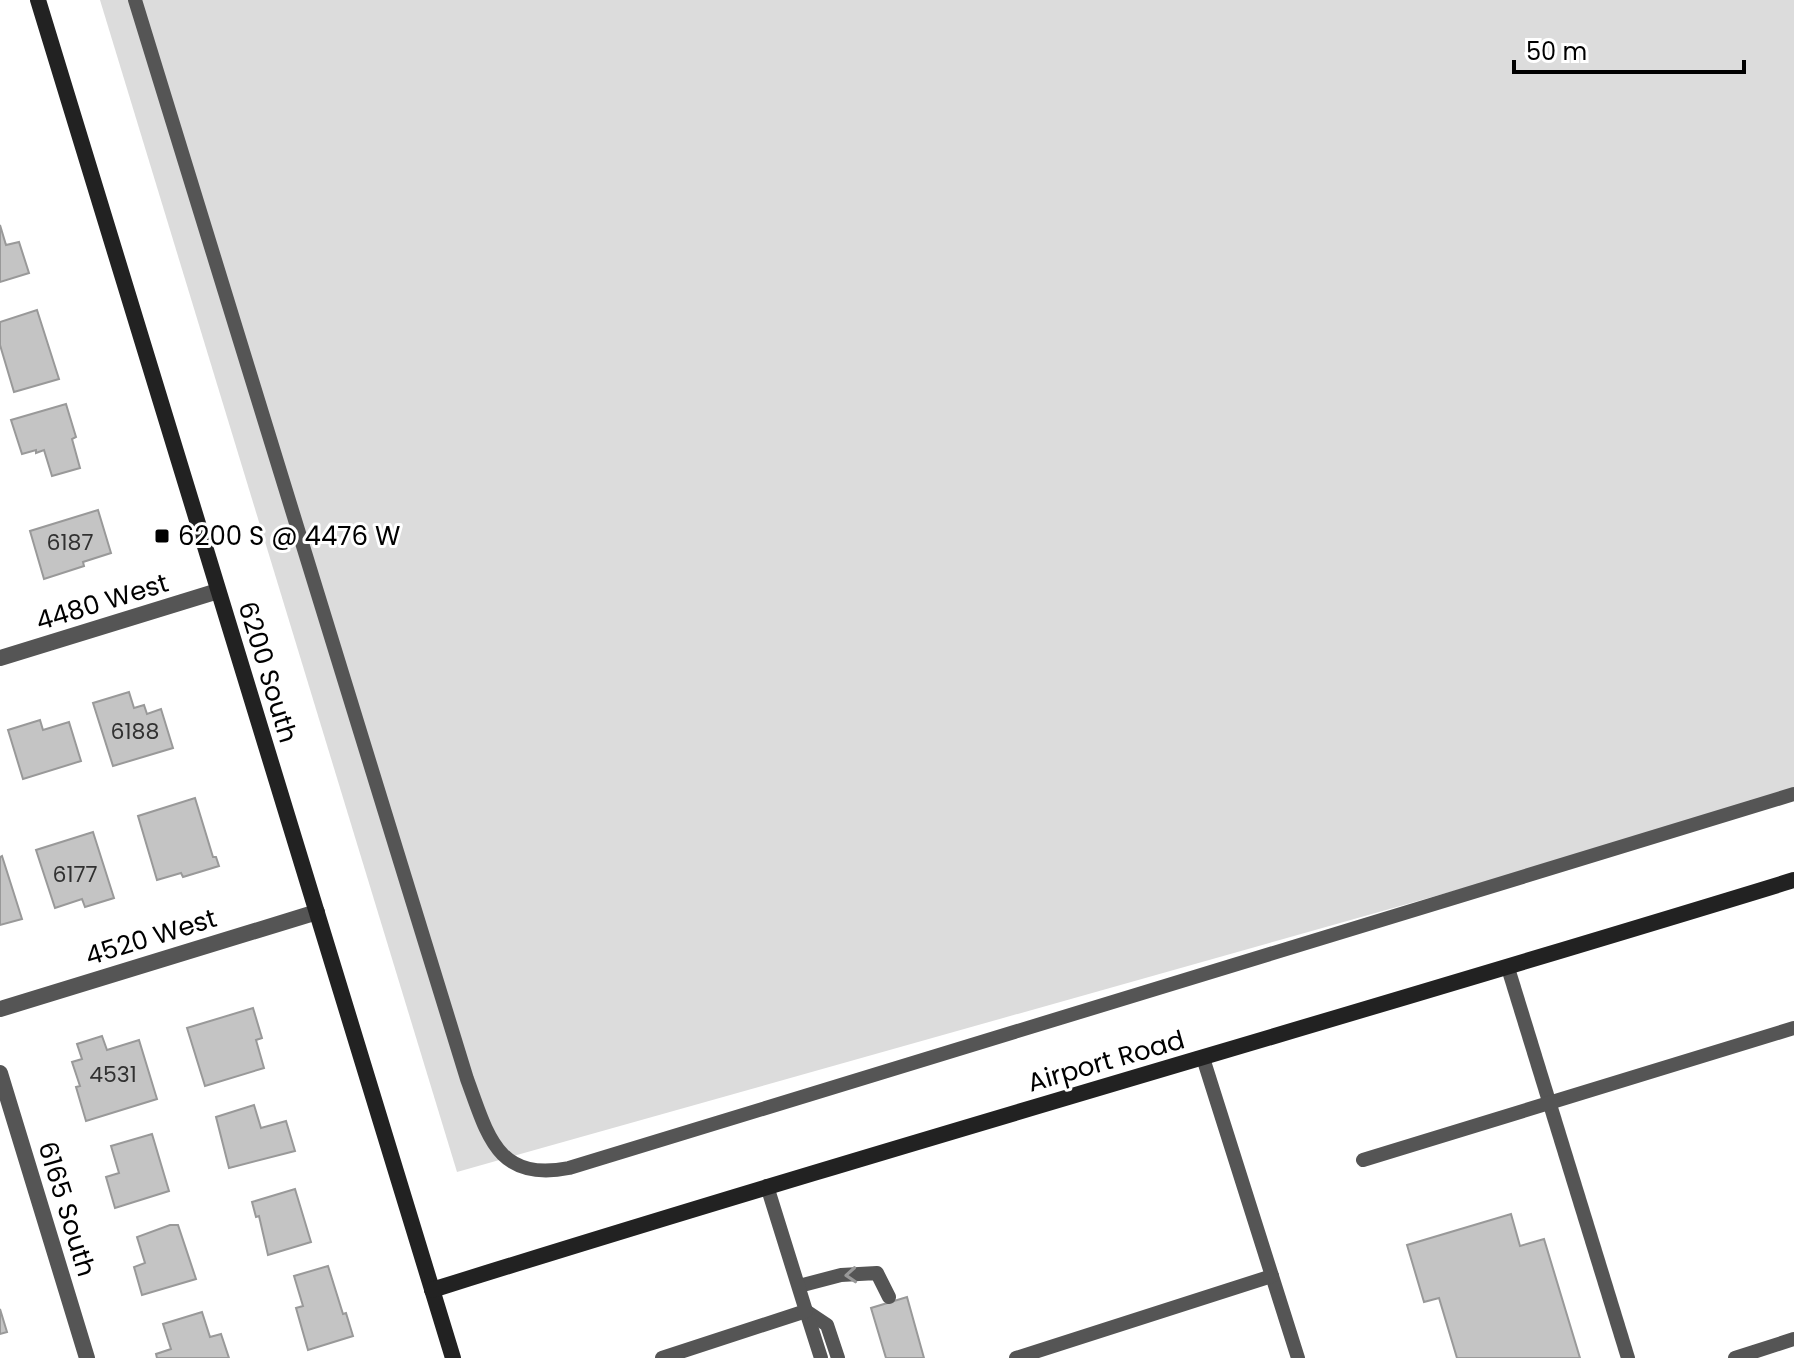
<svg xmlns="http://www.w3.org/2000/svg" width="1794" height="1358" viewBox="0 0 1794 1358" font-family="Poppins,sans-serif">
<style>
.green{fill:#dcdcdc}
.building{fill:#c4c4c4;stroke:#999;stroke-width:2}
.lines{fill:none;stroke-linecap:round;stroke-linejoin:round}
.lane{stroke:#555;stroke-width:14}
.street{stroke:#555;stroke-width:16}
.secondary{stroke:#222;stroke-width:16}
.oneway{stroke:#999}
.poi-dot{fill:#000;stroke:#fff;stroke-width:3}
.labels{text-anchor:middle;stroke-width:6;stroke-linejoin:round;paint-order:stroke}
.number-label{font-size:22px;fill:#313131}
.poi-label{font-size:26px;fill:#000;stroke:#fff;text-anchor:start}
.street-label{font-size:26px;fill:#000;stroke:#fff}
</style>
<rect width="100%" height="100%" fill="#fff"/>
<path class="green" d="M 100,0 L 1794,0 L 1794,795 L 457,1172 Z"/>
<g class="building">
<path d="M 0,225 L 6,245 L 19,242 L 29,273 L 0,282 Z"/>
<path d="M 37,310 L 59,379 L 14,392 L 0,345 L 0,322 Z"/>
<path d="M 66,404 L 76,437 L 72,439 L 80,468 L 52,476 L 44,450 L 36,453 L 36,450 L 22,454 L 11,420 Z"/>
<path d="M 98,510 L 111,553 L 83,562 L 84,566 L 44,579 L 30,531 Z"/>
<path d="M 129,692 L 134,708 L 144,705 L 147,714 L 161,709 L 173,748 L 113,766 L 93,703 Z"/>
<path d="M 40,720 L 43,730 L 69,722 L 81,761 L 23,779 L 8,730 Z"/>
<path d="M 195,798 L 213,857 L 216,857 L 219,866 L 183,877 L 181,873 L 157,880 L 138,816 Z"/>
<path d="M 93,832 L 114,898 L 85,907 L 82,899 L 55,908 L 36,850 Z"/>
<path d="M 2,856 L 22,919 L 0,925 L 0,857 Z"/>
<path d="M 253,1008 L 262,1038 L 256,1040 L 264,1068 L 205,1086 L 187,1028 Z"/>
<path d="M 102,1036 L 107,1050 L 139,1040 L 157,1099 L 86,1121 L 76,1087 L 80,1086 L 72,1062 L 82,1059 L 77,1044 Z"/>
<path d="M 254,1105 L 261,1128 L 286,1121 L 295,1151 L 229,1168 L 216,1117 Z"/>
<path d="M 152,1134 L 169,1191 L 115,1208 L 106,1177 L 119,1173 L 111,1146 Z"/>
<path d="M 295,1189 L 311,1242 L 268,1255 L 259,1216 L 256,1217 L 252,1202 Z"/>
<path d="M 1511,1214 L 1520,1246 L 1544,1239 L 1580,1358 L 1457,1358 L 1439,1298 L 1424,1302 L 1407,1245 Z"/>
<path d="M 170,1225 L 178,1225 L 196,1279 L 142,1295 L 134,1267 L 145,1263 L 137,1237 Z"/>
<path d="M 328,1266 L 343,1314 L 346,1313 L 353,1336 L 308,1350 L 296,1308 L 303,1306 L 294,1276 Z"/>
<path d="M 907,1297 L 924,1358 L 886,1358 L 871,1308 Z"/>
<path d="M 0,1309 L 7,1332 L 0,1334 Z"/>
<path d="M 202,1312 L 210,1337 L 221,1334 L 229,1358 L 157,1358 L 156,1354 L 171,1349 L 163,1324 Z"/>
</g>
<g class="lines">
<g class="lane">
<path d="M 135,0 L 467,1079 C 488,1136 497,1182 569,1168 L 1794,794"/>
<path d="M 1508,968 L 1628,1358"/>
<path d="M 1203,1058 L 1298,1358"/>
<path d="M 1363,1160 L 1794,1028"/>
<path d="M 799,1286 L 841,1275 L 877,1273 L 889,1297"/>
<path d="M 806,1311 L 827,1325 L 838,1358"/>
<path d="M 806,1311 L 821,1358"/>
<path d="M 662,1358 L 806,1311 L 767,1186"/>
<path d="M 1016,1358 L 1272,1276"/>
<path d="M 1735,1358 L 1794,1339"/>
</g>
<g class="street">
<path d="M 0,658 L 218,591"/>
<path d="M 0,1009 L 317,912"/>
<path d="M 0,1073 L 87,1358"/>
</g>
<g class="secondary">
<path d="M 38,0 L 453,1358"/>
<path d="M 432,1290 C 885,1148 1341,1019 1794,880"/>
</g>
</g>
<defs><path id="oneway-chevron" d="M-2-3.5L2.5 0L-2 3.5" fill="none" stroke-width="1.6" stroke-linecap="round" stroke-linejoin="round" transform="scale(2)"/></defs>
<use class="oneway" href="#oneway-chevron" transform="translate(851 1275) rotate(176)"/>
<rect class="poi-dot" x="154" y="528" width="16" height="16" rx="4"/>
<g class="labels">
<g class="number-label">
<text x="70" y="550">6187</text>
<text x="135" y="739">6188</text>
<text x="75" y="882">6177</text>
<text x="113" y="1082">4531</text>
</g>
<g class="poi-label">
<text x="178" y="545">6200 S @ 4476 W</text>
</g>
<g class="street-label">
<text transform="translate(102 602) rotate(-17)" y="9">4480 West</text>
<text transform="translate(268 672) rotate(73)" y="9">6200 South</text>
<text transform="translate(151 937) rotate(-17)" y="9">4520 West</text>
<text transform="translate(1106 1061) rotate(-16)" y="9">Airport Road</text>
<text transform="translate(67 1209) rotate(73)" y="9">6165 South</text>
</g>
</g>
<path d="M1514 60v12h230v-12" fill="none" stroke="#000000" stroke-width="4"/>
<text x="1526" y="60" font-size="24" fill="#000000" stroke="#ffffff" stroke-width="6" paint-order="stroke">50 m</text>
</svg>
